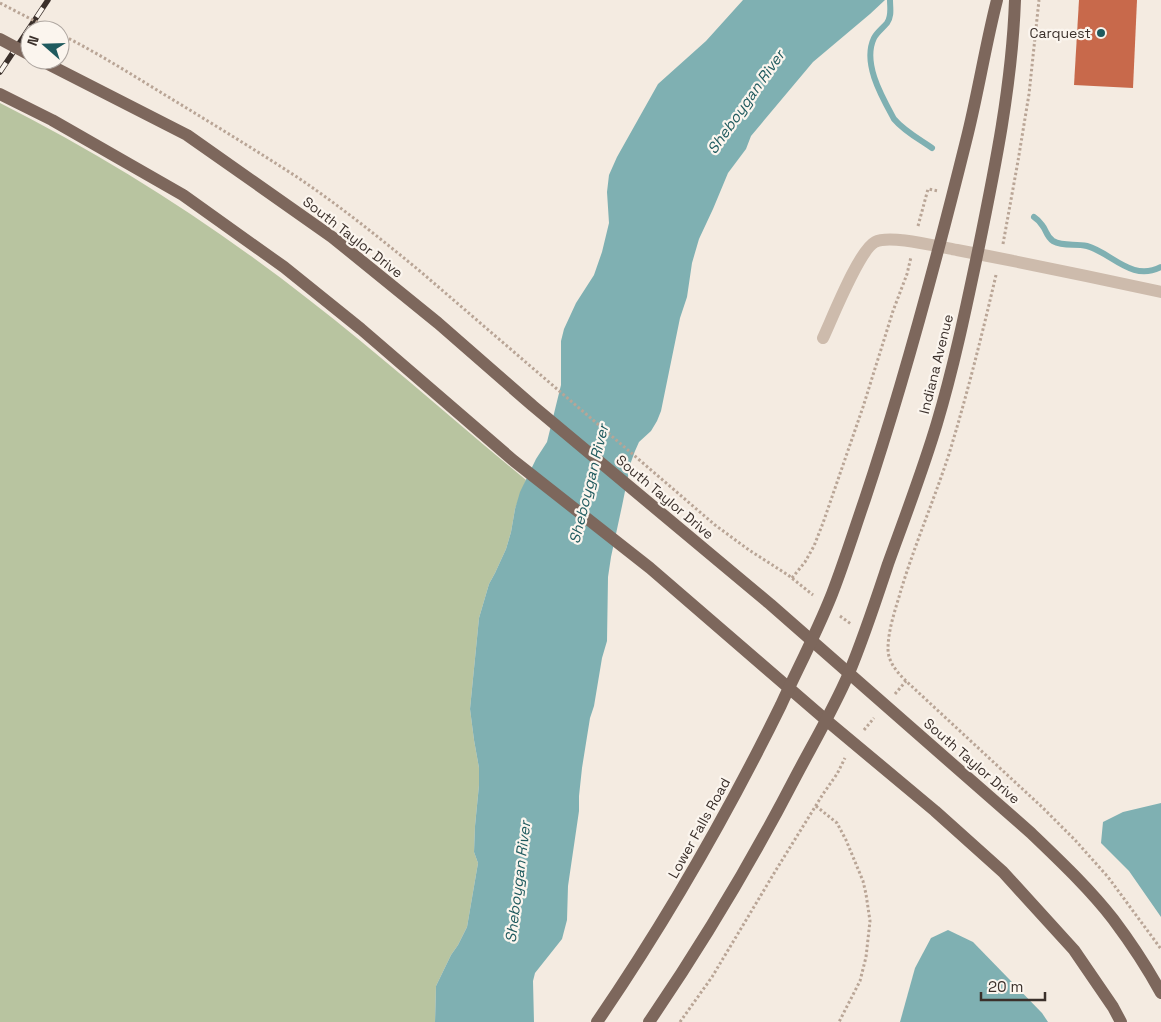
<svg xmlns="http://www.w3.org/2000/svg" width="1161" height="1022" viewBox="0 0 1161 1022" font-family="'Space Grotesk',sans-serif">
<style>
.green{fill:#b8c4a0}
.water{fill:#7fb0b2}
.lines{fill:none;stroke-linecap:round;stroke-linejoin:round}
.stream{stroke:#7fb0b2;stroke-width:6}
.building{fill:#c8694b}
.path{stroke:#b9a596;stroke-width:3;stroke-dasharray:2.5 2.5;stroke-linecap:butt}
.minor{stroke:#cdbbac;stroke-width:12}
.major{stroke:#7d675c;stroke-width:12}
.rail-casing{stroke:#3b302b;stroke-width:5.5}
.rail{stroke:#fbf5ee;stroke-width:4;stroke-dasharray:11;stroke-linecap:butt}
.path-bridge{stroke:#b9a596;stroke-width:3;stroke-dasharray:2.5 2.5;stroke-linecap:butt}
.major-bridge{stroke:#7d675c;stroke-width:12}
.poi-dot{fill:#1f5a5e;stroke:#fbf5ee;stroke-width:2}
.labels{text-anchor:middle;stroke-width:4.5;stroke-linejoin:round;paint-order:stroke}
.poi-label{font-size:14px;fill:#3b302b;stroke:#fbf5ee;text-anchor:end}
.street-label{font-size:14px;fill:#3b302b;stroke:#fbf5ee}
.water-label{font-size:15px;font-style:italic;fill:#1f5a5e;stroke:#fbf5ee}
</style>
<rect width="100%" height="100%" fill="#f4ebe1"/>
<path class="green" d="M 0,103 C 109,158 212,224 308,299 C 383,357 453,420 526,480 L 515,509 L 511,532 L 506,549 L 495,573 L 489,584 L 479,618 L 470,709 L 474,740 L 479,768 L 479,785 L 475,826 L 474,852 L 478,863 L 467,927 L 458,945 L 451,955 L 436,986 L 435,1022 L 0,1022 Z"/>
<g class="water">
<path d="M 743,0 L 885,0 L 870,14 L 813,62 L 751,136 L 746,149 L 728,173 L 713,209 L 699,239 L 692,263 L 687,297 L 680,318 L 661,411 L 657,421 L 651,431 L 639,442 L 635,451 L 631,462 L 622,506 L 611,557 L 608,577 L 607,641 L 602,658 L 594,706 L 590,718 L 582,768 L 579,796 L 579,811 L 568,886 L 567,920 L 562,939 L 535,973 L 533,981 L 534,1022 L 435,1022 L 436,986 L 451,955 L 458,945 L 467,927 L 478,863 L 474,852 L 475,826 L 479,785 L 479,768 L 474,740 L 470,709 L 479,618 L 489,584 L 495,573 L 506,549 L 511,532 L 515,509 L 520,492 L 536,459 L 547,442 L 561,385 L 561,341 L 564,329 L 576,303 L 594,275 L 602,252 L 609,223 L 607,192 L 609,175 L 617,157 L 658,84 L 706,41 Z"/>
<path d="M 1161,803 L 1161,917 L 1129,871 L 1101,843 L 1103,822 L 1123,812 Z"/>
<path d="M 948,930 L 973,942 L 1042,1013 L 1048,1022 L 900,1022 L 915,968 L 931,938 Z"/>
</g>
<g class="lines">
<g class="stream">
<path d="M 890,0 C 890,8 892,16 887,23 C 883,28 877,32 874,38 C 862,63 882,97 894,119 C 904,131 919,139 932,148"/>
<path d="M 1034,217 C 1037,219 1040,222 1042,225 C 1047,231 1046,236 1053,241 C 1064,247 1075,243 1087,246 C 1112,253 1131,282 1161,267"/>
</g>
</g>
<path class="building" d="M 1079,0 L 1137,0 L 1133,88 L 1074,85 Z"/>
<g class="lines">
<g class="path">
<path d="M 60,34 C 100,54 137,78 175,101 C 216,126 257,151 297,177 C 340,206 381,239 421,272 L 715,525 L 749,550 L 788,575 L 813,595"/>
<path d="M 918,226 L 928,189 L 938,191"/>
<path d="M 1003,244 L 1018,161 L 1029,94 L 1039,0"/>
<path d="M 996,275 C 982,335 967,395 949,454 C 934,500 915,544 901,590 C 896,608 888,629 888,649 C 888,662 897,672 906,681 L 1043,808 L 1075,840 L 1108,877 L 1161,949"/>
<path d="M 792,578 L 805,562 L 814,546 L 823,523 L 863,407 L 893,311 L 907,274 L 911,257"/>
<path d="M 840,616 L 851,624"/>
<path d="M 895,694 L 906,681"/>
<path d="M 864,730 L 874,718"/>
<path d="M 816,806 L 837,823 L 846,840 L 863,881 L 866,894 L 870,921 L 866,957 L 860,981 L 839,1022"/>
<path d="M 680,1022 L 712,977 L 776,870 L 823,794 L 837,774 L 845,758"/>
</g>
<path class="minor" d="M 823,338 C 832,319 859,250 875,242 C 890,234 939,247 957,250 C 1025,263 1093,277 1161,292"/>
<g class="major">
<path d="M 40,60 L 187,135 L 332,237 L 438,323 L 533,406 L 770,604 L 1031,833 C 1059,860 1089,888 1113,919 C 1131,943 1147,967 1161,993"/>
<path d="M 0,94 L 52,120 L 183,195 L 284,267 L 361,329 L 514,461 L 650,568 L 826,720 L 935,811 L 1003,872 L 1074,950 L 1113,1007 L 1121,1022"/>
<path d="M 597,1022 C 666,921 727,815 781,705 C 798,668 817,632 832,594 C 844,563 854,531 865,499 C 904,382 936,262 966,141 C 978,94 985,47 997,0"/>
<path d="M 649,1022 C 703,943 752,861 796,776 C 814,742 834,708 849,673 C 864,637 876,600 888,564 C 905,517 923,470 937,423 C 954,366 966,308 978,251 C 995,168 1012,85 1015,0"/>
</g>
<g class="rail-casing">
<path id="rail" d="M 0,72 L 48,0"/>
</g>
<use href="#rail" class="rail"/>
<path class="path-bridge" d="M 0,3 L 52,30"/>
<path class="major-bridge" d="M 0,39 L 30,55"/>
</g>
<circle class="poi-dot" cx="1101" cy="33" r="5"/>
<g class="labels">
<g class="poi-label">
<text x="1091" y="38">Carquest</text>
</g>
<g class="street-label">
<text transform="translate(353 237) rotate(38)" y="5">South Taylor Drive</text>
<text transform="translate(936 364) rotate(-76)" y="5">Indiana Avenue</text>
<text transform="translate(665 497) rotate(40)" y="5">South Taylor Drive</text>
<text transform="translate(972 761) rotate(41)" y="5">South Taylor Drive</text>
<text transform="translate(699 828) rotate(-61)" y="5">Lower Falls Road</text>
</g>
<g class="water-label">
<text transform="translate(746 102) rotate(-55)" y="5">Sheboygan River</text>
<text transform="translate(589 484) rotate(-76)" y="5">Sheboygan River</text>
<text transform="translate(518 882) rotate(-83)" y="5">Sheboygan River</text>
</g>
</g>
<g transform="translate(45 45) rotate(290)"><circle r="24" fill="#fbf5ee" stroke="#aea6a0"/>
<path d="M0-4L9 19L0 12L-9 19Z" fill="#1f5a5e"/>
<text y="-8" font-size="14" font-weight="bold" text-anchor="middle" fill="#3b302b">N</text>
</g>
<path d="M981 992v8h64v-8" fill="none" stroke="#3b302b" stroke-width="2.5"/>
<text x="988" y="992" font-size="15" fill="#3b302b" stroke="#fbf5ee" stroke-width="4" paint-order="stroke">20 m</text>
</svg>
